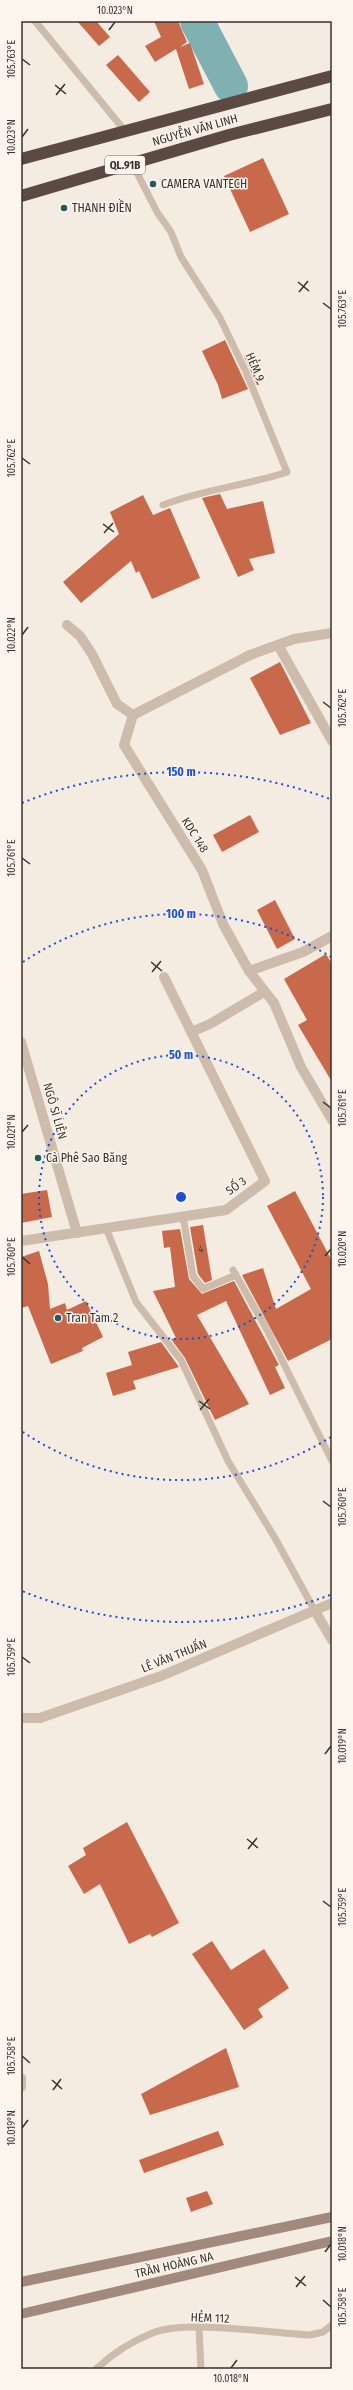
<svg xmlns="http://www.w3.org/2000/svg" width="353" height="2390" viewBox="0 0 353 2390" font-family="'Fira Sans Condensed',sans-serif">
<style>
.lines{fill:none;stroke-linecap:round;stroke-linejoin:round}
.river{stroke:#7fb0b2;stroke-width:34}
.building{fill:#c8694b}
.lane{stroke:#cdbbac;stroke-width:7}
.street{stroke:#cdbbac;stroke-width:10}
.secondary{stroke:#a18a7d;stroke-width:10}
.highway{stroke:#5c4a42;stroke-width:12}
.ticks{fill:none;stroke:#3b302b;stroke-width:1.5}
.ring{fill:none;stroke:#1d4ed8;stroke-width:2;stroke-dasharray:2 4}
.poi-dot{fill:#1f5a5e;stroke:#fbf5ee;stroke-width:1.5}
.labels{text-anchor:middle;stroke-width:3;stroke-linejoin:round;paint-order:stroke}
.number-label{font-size:10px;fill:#5e3e33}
.shield{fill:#fbf5ee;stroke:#756b66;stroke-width:1}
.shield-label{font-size:11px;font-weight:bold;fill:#3b302b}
.street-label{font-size:12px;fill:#3b302b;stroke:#fbf5ee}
.poi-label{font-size:12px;fill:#3b302b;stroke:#fbf5ee;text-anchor:start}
.centre{fill:#1d4ed8;stroke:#fbf5ee;stroke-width:2}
.ring-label{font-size:12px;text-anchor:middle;font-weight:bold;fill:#1d4ed8;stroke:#fbf5ee;stroke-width:3;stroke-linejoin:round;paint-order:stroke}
.neatline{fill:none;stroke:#3b302b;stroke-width:1.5}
.ticks-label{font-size:10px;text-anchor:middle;fill:#3b302b}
</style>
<rect width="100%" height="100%" fill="#f4ebe1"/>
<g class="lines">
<path class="river" d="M 197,21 L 231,86"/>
</g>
<g class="building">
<path d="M 77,21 L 96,21 L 110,37 L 99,46 Z"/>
<path d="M 154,21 L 178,21 L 187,42 L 180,47 L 190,43 L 204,84 L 189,89 L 176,49 L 155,62 L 145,46 L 161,37 Z"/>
<path d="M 118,55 L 150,92 L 139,102 L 106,65 Z"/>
<path d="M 263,158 L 289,214 L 250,232 L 224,176 Z"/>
<path d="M 225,340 L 248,389 L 222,399 L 218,385 L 202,351 Z"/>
<path d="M 247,354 L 259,385 L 257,385 L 244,356 Z"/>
<path d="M 220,494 L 227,509 L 263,501 L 275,553 L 249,559 L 254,570 L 238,577 L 202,498 Z"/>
<path d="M 143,495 L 153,515 L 170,508 L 200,578 L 152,599 L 139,571 L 136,573 L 131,561 L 81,603 L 63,582 L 119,534 L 110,512 Z"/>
<path d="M 280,662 L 311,723 L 280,735 L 250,678 Z"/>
<path d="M 250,815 L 259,832 L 222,852 L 213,835 Z"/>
<path d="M 275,900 L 295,939 L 277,949 L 257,910 Z"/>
<path d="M 326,954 L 332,964 L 332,1082 L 298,1025 L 307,1020 L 284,979 Z"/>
<path d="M 47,1190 L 52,1217 L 21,1223 L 21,1194 Z"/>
<path d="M 295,1191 L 332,1261 L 332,1339 L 288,1361 L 242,1275 L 263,1268 L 276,1309 L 311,1289 L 267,1206 Z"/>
<path d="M 203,1225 L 212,1280 L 205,1283 L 198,1274 L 190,1227 Z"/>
<path d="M 180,1229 L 189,1279 L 202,1294 L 234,1281 L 279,1365 L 275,1367 L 285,1388 L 270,1395 L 226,1301 L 197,1315 L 249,1404 L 215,1420 L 185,1358 L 171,1339 L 176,1338 L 153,1291 L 175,1287 L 170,1247 L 164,1248 L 162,1231 Z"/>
<path d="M 39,1251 L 48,1284 L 50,1309 L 65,1303 L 67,1310 L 86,1301 L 103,1337 L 82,1348 L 83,1351 L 51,1364 L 28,1306 L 21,1308 L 21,1257 Z"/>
<path d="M 161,1342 L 179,1367 L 133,1381 L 136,1389 L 113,1396 L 106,1373 L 132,1365 L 128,1352 Z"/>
<path d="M 127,1822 L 179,1923 L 152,1937 L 150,1934 L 129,1944 L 100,1884 L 84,1894 L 68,1866 L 86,1855 L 83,1848 Z"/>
<path d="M 212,1941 L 231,1970 L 264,1949 L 289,1988 L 258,2009 L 263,2017 L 244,2030 L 192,1954 Z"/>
<path d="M 226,2048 L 239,2087 L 150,2115 L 141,2094 Z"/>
<path d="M 218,2131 L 224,2145 L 144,2173 L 139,2160 Z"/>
<path d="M 207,2191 L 213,2204 L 191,2212 L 186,2198 Z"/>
</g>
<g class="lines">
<g class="lane">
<path d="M 35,21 L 125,131"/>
<path d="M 132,163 L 157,212 L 171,232 L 181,257 L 220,318 L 246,372 L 287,472 C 246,486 203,489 163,505"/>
<path d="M 183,1216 L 193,1276 L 203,1289 L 236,1275"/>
<path d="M 106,1228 L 136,1302 L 181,1360 L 228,1461 L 275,1538 L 315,1611"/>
<path d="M 233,1270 L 266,1328 L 332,1461"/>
<path d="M 199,2328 L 201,2369"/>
<path d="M 96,2369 C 112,2354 134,2340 155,2332 C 189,2320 271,2333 310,2335 L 323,2332 L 332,2325"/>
</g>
<g class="street">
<path d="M 67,625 L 80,636 L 92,654 L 117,704 L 133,715 L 250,655 L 294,639 L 332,633"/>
<path d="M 278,645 L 332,741"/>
<path d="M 133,715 L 124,745 L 202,870 L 223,924 L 249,971 L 274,1003 L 301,1067 L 332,1120"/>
<path d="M 249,971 L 303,952 L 332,936"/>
<path d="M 191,1032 L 210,1024 L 264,992"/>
<path d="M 21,1042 L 77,1233"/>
<path d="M 21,1241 L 226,1210 L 265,1181 L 164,977"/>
<path d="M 315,1611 L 332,1640"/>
<path d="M 21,1718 L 40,1718 L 161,1676 L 332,1603"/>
<path d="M 21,2078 L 21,2087"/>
</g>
<g class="secondary">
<path d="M 21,2282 L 332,2217"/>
<path d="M 21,2314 L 332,2241"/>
</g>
<g class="highway">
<path d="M 21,159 L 332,76"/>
<path d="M 21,196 L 229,135 L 332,109"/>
</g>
</g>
<path class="ticks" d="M 109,30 L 115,22M 22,59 L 30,65M 55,85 L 66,94M 56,95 L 65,84M 22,137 L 28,129M 298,282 L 309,291M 299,292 L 308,281M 323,303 L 331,309M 22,458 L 30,464M 103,524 L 114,532M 104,533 L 113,523M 22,635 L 28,627M 323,702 L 331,708M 22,858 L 30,864M 151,962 L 162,971M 152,972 L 161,961M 323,1102 L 331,1108M 22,1132 L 28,1125M 325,1256 L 331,1249M 22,1257 L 30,1264M 199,1401 L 210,1409M 200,1410 L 209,1399M 323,1501 L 331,1507M 22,1657 L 30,1663M 325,1754 L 331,1746M 247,1839 L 258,1848M 248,1849 L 257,1838M 323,1901 L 331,1907M 22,2056 L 30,2063M 52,2080 L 62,2089M 53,2090 L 61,2079M 22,2128 L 28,2120M 325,2252 L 331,2244M 295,2277 L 306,2286M 296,2287 L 305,2276M 323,2300 L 331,2307M 231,2368 L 237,2360"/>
<g class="ring">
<circle cx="181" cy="1197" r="142"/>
<path d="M331 1437A283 283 0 0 1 23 1432M23 962A283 283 0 0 1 331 957"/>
<path d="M330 1595A425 425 0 0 1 22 1591M22 803A425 425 0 0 1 330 799"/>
</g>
<g class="poi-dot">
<circle cx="153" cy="184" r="4"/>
<circle cx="64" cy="208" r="4"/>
<circle cx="38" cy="1158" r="4"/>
<circle cx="58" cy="1318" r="4"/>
</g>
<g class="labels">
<g class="number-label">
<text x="201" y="1253">4</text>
</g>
<rect class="shield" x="105" y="156" width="40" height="18" rx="3"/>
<g class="shield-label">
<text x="125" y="169">QL.91B</text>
</g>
<g class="street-label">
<text transform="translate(195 130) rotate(-16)" y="4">NGUYỄN VĂN LINH</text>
<text transform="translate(255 367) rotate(67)" y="4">HẺM 9</text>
<text transform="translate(195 835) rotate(58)" y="4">KDC 148</text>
<text transform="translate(55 1111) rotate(74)" y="4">NGÔ SĨ LIÊN</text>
<text transform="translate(236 1186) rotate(-36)" y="4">SỐ 3</text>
<text transform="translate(174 1656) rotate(-22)" y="4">LÊ VĂN THUẤN</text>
<text transform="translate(174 2265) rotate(-13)" y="4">TRẦN HOÀNG NA</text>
<text transform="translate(210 2318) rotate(2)" y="4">HẺM 112</text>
</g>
<g class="poi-label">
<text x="161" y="188">CAMERA VANTECH</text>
<text x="72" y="212">THANH ĐIỀN</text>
<text x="46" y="1162">Cà Phê Sao Băng</text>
<text x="66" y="1322">Tran Tam 2</text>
</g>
</g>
<circle cx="181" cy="1197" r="6" class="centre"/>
<g class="ring-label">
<text x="181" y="776">150 m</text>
<text x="181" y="918">100 m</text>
<text x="181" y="1059">50 m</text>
</g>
<rect width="353" height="2390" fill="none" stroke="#fbf5ee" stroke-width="44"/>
<rect x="22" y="22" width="309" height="2346" class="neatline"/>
<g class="ticks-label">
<text x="115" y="14">10.023°N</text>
<text transform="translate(11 59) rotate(-90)" y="4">105.763°E</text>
<text transform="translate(11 137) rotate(-90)" y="4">10.023°N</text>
<text transform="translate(342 309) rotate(-90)" y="4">105.763°E</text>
<text transform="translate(11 458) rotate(-90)" y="4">105.762°E</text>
<text transform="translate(11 635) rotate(-90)" y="4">10.022°N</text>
<text transform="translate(342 708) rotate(-90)" y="4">105.762°E</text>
<text transform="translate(11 858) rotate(-90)" y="4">105.761°E</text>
<text transform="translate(342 1108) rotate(-90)" y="4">105.761°E</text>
<text transform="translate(11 1132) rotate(-90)" y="4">10.021°N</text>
<text transform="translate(342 1249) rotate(-90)" y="4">10.020°N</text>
<text transform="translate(11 1257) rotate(-90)" y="4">105.760°E</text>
<text transform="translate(342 1507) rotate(-90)" y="4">105.760°E</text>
<text transform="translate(11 1657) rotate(-90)" y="4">105.759°E</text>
<text transform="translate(342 1746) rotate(-90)" y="4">10.019°N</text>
<text transform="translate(342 1907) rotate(-90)" y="4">105.759°E</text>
<text transform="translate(11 2056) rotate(-90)" y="4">105.758°E</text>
<text transform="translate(11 2128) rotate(-90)" y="4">10.019°N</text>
<text transform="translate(342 2244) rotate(-90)" y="4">10.018°N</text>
<text transform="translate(342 2307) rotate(-90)" y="4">105.758°E</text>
<text x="231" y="2382">10.018°N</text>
</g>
</svg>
